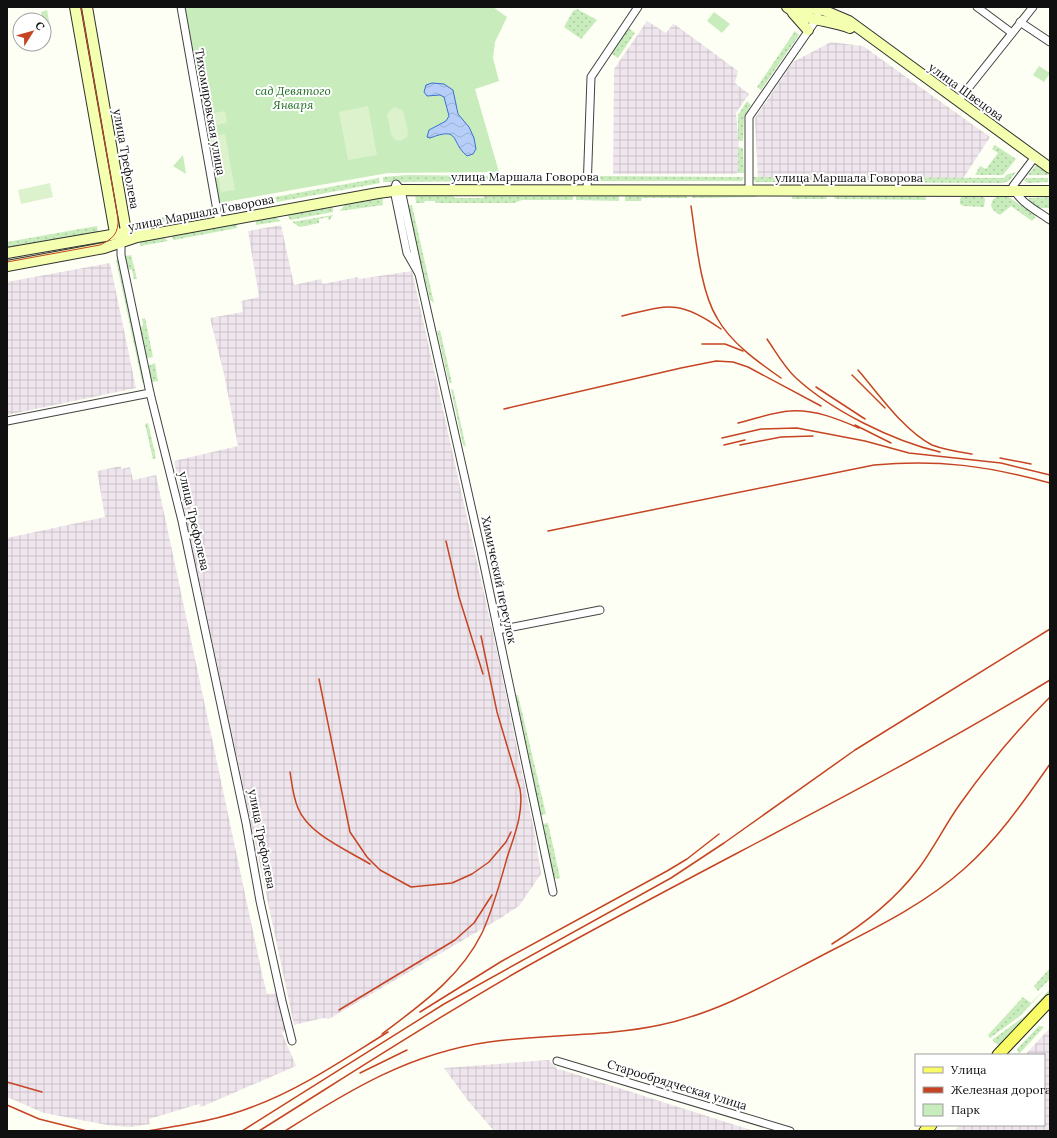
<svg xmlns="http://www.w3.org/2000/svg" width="1057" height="1138" viewBox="0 0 1057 1138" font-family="Lora,serif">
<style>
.industrial{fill:url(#industrial-grid)}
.grass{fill:url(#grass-dots)}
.park{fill:#c8ecbb}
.pitch{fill:#dcf2cd}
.water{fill:url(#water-waves);stroke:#3b70d2}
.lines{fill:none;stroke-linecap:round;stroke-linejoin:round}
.street-casing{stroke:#434343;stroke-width:9}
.secondary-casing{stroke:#323232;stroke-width:12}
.primary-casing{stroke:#212121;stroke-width:13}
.street{stroke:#fff;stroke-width:7}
.secondary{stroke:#f4ffaf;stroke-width:10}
.primary{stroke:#fafc67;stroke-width:11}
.tram{stroke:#c64423;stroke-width:1}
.rail{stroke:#c64423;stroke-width:1.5}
.labels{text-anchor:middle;stroke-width:4;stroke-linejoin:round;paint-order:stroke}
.park-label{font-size:12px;font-style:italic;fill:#1d6c21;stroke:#fff}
.street-label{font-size:12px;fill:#101010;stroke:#fff}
</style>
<defs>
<pattern id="industrial-grid" width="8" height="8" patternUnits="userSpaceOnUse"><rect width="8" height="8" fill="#efe5ed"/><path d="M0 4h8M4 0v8" fill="none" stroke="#ccc3ca"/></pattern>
<pattern id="grass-dots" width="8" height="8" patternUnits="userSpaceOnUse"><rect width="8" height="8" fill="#c8ecbb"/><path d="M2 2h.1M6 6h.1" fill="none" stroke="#abc9a0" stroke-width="1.8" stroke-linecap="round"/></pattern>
<pattern id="water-waves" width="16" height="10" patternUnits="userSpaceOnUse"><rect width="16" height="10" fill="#b7cff8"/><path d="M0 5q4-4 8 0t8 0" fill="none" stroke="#9cb1d4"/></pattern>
</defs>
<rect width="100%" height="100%" fill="#fefff4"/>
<g class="industrial">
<path d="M 647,21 L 666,33 L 673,24 L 677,26 L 738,71 L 735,83 L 749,94 L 736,113 L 741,170 L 736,174 L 613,174 L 614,69 Z"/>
<path d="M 831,42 L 863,46 L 990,137 L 962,180 L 758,179 L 755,118 L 793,62 Z"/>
<path d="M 281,225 L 294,285 L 321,279 L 323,284 L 358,277 L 359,279 L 412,271 L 498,656 L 535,835 L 541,874 L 519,906 L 499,919 L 329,1019 L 323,1018 L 294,1025 L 174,461 L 238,446 L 224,374 L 210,318 L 243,312 L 241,301 L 259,297 L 248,231 Z"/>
<path d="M 110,263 L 136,388 L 7,415 L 7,282 Z"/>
<path d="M 121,466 L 121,469 L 130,467 L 133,480 L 156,475 L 262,974 L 267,994 L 277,993 L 286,1029 L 282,1033 L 296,1066 L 201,1107 L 199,1104 L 149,1119 L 150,1124 L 130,1127 L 107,1125 L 44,1113 L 7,1097 L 7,538 L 105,517 L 97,471 Z"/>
<path d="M 1050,1028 L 1050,1131 L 955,1131 L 960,1125 L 1044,1125 L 1044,1055 L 1025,1055 Z"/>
<path d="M 549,1060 L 558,1070 L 559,1069 L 754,1131 L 494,1131 L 469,1102 L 444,1068 Z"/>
</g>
<g class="grass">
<path d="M 577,9 L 597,20 L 581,39 L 564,27 L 573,11 Z"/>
<path d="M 627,27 L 635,33 L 618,58 L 609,52 Z"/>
<path d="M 795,31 L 799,35 L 761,90 L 757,87 Z"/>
<path d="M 747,101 L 751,105 L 744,117 L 743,141 L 738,141 L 738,115 Z"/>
<path d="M 995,145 L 1016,159 L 1003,175 L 975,175 L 980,166 L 986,169 L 998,153 L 992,149 Z"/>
<path d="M 738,147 L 743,148 L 744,173 L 738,173 Z"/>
<path d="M 1037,164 L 1050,173 L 1048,175 L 1028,175 Z"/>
<path d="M 1016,172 L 1009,181 L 1003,183 L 805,182 L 804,177 L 1004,178 L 1006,175 Z"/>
<path d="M 407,175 L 499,176 L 499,181 L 383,182 L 383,177 Z"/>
<path d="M 590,176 L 744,177 L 742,181 L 595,181 Z"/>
<path d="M 753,177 L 789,177 L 789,182 L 755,182 Z"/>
<path d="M 379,178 L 380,183 L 277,202 L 275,197 Z"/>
<path d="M 1026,178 L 1048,178 L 1048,182 L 1027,183 L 1024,180 Z"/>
<path d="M 452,193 L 454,198 L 483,198 L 486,193 L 573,193 L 573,200 L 522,200 L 514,203 L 435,203 L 435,201 L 425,201 L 424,203 L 416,203 L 415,194 Z"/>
<path d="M 576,193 L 619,193 L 619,201 L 576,200 Z"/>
<path d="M 686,194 L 687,198 L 642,198 L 641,201 L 625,201 L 625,195 Z"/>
<path d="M 693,194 L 755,194 L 757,197 L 692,198 Z"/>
<path d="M 792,194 L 826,194 L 827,199 L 792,199 Z"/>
<path d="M 833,194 L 925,195 L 926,200 L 835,199 Z"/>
<path d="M 382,195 L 383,205 L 340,211 L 346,203 Z"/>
<path d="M 981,195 L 985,199 L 984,207 L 963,206 L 960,204 L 960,199 L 962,196 Z"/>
<path d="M 1006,195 L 1036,216 L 1032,221 L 1011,206 L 1000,215 L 994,211 L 991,206 C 992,196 998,196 1006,195 Z"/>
<path d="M 1050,197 L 1050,208 L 1039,208 L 1029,200 L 1029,198 Z"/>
<path d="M 270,198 L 269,203 L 221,212 L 219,207 Z"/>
<path d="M 407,205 L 412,205 L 434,303 L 430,300 Z"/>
<path d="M 333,206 L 333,212 L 290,220 L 287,214 Z"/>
<path d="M 212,208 L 213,213 L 139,226 L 139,222 Z"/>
<path d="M 272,215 L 281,221 L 256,225 L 256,220 Z"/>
<path d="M 333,215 L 329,221 L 328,217 L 319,219 L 319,223 L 300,227 L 292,222 Z"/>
<path d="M 237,224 L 237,228 L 174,240 L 170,235 Z"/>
<path d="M 97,226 L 98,232 L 7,248 L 7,242 Z"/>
<path d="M 161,235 L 168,241 L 140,246 L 140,241 Z"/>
<path d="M 131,255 L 137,279 L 134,279 L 132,270 L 128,269 L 125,256 Z"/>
<path d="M 118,259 L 144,381 L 142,382 L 116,260 Z"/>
<path d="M 145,318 L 153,357 L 147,358 L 140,328 L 143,326 L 142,319 Z"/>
<path d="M 440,330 L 452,383 L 449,383 L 437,331 Z"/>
<path d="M 155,363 L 158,381 L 152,382 L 148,366 Z"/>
<path d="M 453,389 L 466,447 L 463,445 L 451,390 Z"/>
<path d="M 148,423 L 156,458 L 153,459 L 145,424 Z"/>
<path d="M 515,695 L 518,695 L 546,814 L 540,815 Z"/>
<path d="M 548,823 L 560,878 L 554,879 L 542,824 Z"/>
<path d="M 1050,968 L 1050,979 L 1038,991 L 1034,986 Z"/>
<path d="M 1047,987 L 1020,1016 L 990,1038 L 988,1035 L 1023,997 L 1031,1003 Z"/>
<path d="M 1050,989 L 1050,994 L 1003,1043 L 998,1045 L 992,1040 L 1025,1016 Z"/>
<path d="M 1039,1026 L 1044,1027 L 1019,1054 L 1017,1049 Z"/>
</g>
<g class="park">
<path d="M 185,7 L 493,7 L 507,17 L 495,42 L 493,58 L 499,81 L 475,89 L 499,172 L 388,173 L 219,203 Z"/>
<path d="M 47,10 L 51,32 L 45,33 L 41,12 Z"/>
<path d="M 714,12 L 730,24 L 722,33 L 707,21 Z"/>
<path d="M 1039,66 L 1050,73 L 1044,82 L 1033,75 Z"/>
<path d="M 183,155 L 186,174 L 173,166 Z"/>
</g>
<g class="pitch">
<path d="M 368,106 L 377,155 L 348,160 L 339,112 Z"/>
<path d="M 394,107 L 403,110 L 408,131 L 407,137 L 401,141 L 395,140 L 391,134 L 387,114 Z"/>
<path d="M 225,111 L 227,123 L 211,126 L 209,114 Z"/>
<path d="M 225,134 L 235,190 L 221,192 L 211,137 Z"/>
<path d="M 50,183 L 53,197 L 21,204 L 18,190 Z"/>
</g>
<path class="water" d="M 432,83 L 444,84 L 453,90 L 458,114 L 469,127 L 474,138 L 476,149 L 473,154 L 467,156 C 450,142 461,126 430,138 L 427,137 L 429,130 L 446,121 L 449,116 L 444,97 L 440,95 L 427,96 L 424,92 L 426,85 Z"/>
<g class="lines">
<g class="street-casing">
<g id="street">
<path d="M 181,7 L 219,222"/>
<path d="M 977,7 L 1012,33"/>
<path d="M 1020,22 L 1050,42"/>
<path d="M 958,101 L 1033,7"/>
<path d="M 1035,157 L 1013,186 C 1017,201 1038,211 1050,220"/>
<path d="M 396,184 L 401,190 L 419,274 L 407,253 L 394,190 Z"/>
<path d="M 587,190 L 591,77 L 638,7"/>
<path d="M 749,191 L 749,117 L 818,17"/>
<path d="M 121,243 L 121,255 L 150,393 L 182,521 L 246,823 L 260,901 L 282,1001 L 292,1041"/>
<path d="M 419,274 L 480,546 L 553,892"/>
<path d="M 7,421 L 150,393"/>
<path d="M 498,630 L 600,610"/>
<path d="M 557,1061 L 790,1131"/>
</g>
</g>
<g class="secondary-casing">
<g id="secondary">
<path d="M 75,7 L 115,233"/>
<path d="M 87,7 L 126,231 L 123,238"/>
<path d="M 787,7 C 805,21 830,20 850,28"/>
<path d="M 801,7 L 823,10 L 849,21 L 1050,168"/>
<path d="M 793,13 L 808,30"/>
<path d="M 7,253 L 146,229"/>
<path d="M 7,266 L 104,248 L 137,237 L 378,193 L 401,190 L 1050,191"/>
</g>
</g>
<g class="primary-casing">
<g id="primary">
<path d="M 998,1055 L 1050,1000"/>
<path d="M 925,1131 L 931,1125"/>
</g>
</g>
<use href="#street" class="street"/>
<use href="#secondary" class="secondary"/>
<use href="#primary" class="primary"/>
<path class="tram" d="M 7,262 L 100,245 C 113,239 119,233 118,218 L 81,7"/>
<g class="rail">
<path d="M 691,206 C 696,239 700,290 717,318 C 731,343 758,362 781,378"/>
<path d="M 622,316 C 668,305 679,299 721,329"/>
<path d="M 767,339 C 776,352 784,367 796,378 C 832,411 893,441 940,452"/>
<path d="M 702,344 L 725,344 L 743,351"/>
<path d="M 858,370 C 878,393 904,431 932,445 C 945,450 959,452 972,454"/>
<path d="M 852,375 L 885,408"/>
<path d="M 816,387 L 865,419"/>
<path d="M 504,409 L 681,368 L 716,361 L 733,362 L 748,367 L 821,406"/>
<path d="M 738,423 C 755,419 773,412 790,411 C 814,409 838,419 859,428"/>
<path d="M 855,425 L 891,443"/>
<path d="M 722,438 L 761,429 L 797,428 L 865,441 L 909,453 L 1001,463 L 1050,475"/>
<path d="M 724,445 L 745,440"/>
<path d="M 740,445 L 781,437 L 813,436"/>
<path d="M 1000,458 L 1031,464"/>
<path d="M 548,531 L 874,465 C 938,459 988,466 1050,483"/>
<path d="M 446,541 L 459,597 L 483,674"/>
<path d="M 319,679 L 350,832 L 367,857 L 380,870 L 411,887 L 452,883 L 472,874 L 489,862 L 506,842 L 511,832"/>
<path d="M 290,772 C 292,784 293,797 298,808 C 308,834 347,850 370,864"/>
<path d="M 832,944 C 865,923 895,900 919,868 C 934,848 945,825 960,804 C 987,766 1017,730 1050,697"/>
<path d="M 339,1010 L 455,940 L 474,923 L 492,895"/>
<path d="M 420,1012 L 502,961 L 667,871 L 687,859 L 719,834"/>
<path d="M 382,1034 C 420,1005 460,978 482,933 C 493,909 500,883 507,858 C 514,836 524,813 520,789 L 497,712 L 481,636"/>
<path d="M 360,1073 L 407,1050"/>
<path d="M 7,1082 L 42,1092"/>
<path d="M 7,1105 L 39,1119 L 87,1131"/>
<path d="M 148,1131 C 183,1125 219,1120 252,1107 C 301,1089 344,1059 388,1032"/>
<path d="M 242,1131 L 444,1004 L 671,878 L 724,843 L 855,750 L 1050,629"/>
<path d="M 259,1131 C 347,1076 434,1019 524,968 C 698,870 879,784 1050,680"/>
<path d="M 285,1131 C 351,1089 411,1053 489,1042 C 546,1034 604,1037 660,1025 C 718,1013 769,983 821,956 C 871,930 921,907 964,869 C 998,839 1024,801 1050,764"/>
</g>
</g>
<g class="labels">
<g class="park-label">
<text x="293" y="95">сад Девятого<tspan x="293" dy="14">Января</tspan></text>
</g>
<g class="street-label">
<text transform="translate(966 92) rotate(36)" y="4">улица Швецова</text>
<text transform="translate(210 112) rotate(80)" y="4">Тихомировская улица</text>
<text transform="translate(126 159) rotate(80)" y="4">улица Трефолева</text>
<text x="525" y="181">улица Маршала Говорова</text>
<text x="849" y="182">улица Маршала Говорова</text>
<text transform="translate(201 213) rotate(-11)" y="4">улица Маршала Говорова</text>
<text transform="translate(194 521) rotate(77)" y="4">улица Трефолева</text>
<text transform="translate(499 580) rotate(78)" y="4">Химический переулок</text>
<text transform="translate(262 839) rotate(79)" y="4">улица Трефолева</text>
<text transform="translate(677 1085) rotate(17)" y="4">Старообрядческая улица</text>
</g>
</g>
<rect width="1057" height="1138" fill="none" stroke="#101010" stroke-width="16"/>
<rect x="915" y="1054" width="130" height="72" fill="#ffffff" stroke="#9f9f9f"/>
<rect x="923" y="1067" width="20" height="6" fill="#fafc67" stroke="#9f9f9f"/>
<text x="951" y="1074" font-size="12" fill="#101010">Улица</text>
<rect x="923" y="1087" width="20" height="6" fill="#c64423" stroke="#9f9f9f"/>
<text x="951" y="1094" font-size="12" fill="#101010">Железная дорога</text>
<rect x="923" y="1104" width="20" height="12" fill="#c8ecbb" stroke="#9f9f9f"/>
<text x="951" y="1114" font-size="12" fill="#101010">Парк</text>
<g transform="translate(32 32) rotate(53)"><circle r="19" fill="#ffffff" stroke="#9f9f9f"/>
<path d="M0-3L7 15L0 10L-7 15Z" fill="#c64423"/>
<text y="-6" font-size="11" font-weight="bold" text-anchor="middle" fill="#101010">С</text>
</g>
</svg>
